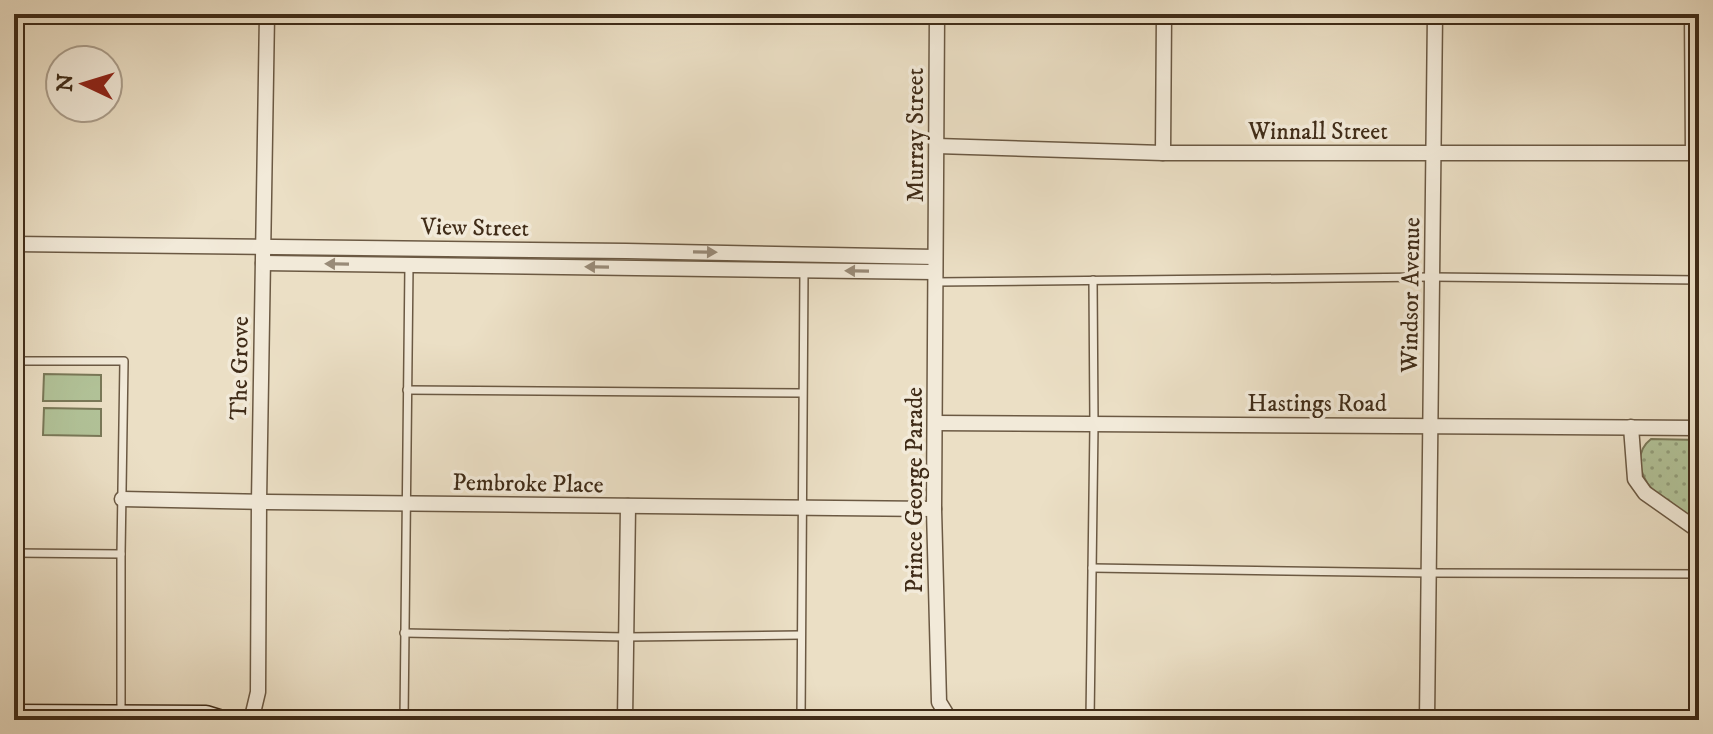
<svg xmlns="http://www.w3.org/2000/svg" width="1713" height="734" viewBox="0 0 1713 734" font-family="'IM FELL DW Pica',serif">
<style>
.park{fill:url(#park-dots);stroke:#797858;stroke-width:2}
.pitch{fill:#b2c399;stroke:#797858;stroke-width:2}
.lines{fill:none;stroke-linecap:round;stroke-linejoin:round}
.lane-casing{stroke:#6b5943;stroke-width:10}
.street-casing{stroke:#6b5943;stroke-width:17}
.secondary-casing{stroke:#402c18;stroke-width:23}
.lane{stroke:#f2ead9;stroke-width:7}
.street{stroke:#f2ead9;stroke-width:14}
.secondary{stroke:#f2ead9;stroke-width:20}
.oneway{fill:#998b78}
.labels{text-anchor:middle;stroke-width:7;stroke-linejoin:round;paint-order:stroke}
.street-label{font-size:24px;fill:#402c18;stroke:#f2ead9}
</style>
<defs>
<pattern id="park-dots" width="8" height="8" patternUnits="userSpaceOnUse" patternTransform="scale(2)"><rect width="8" height="8" fill="#b2c399"/><path d="M2 2h.1M6 6h.1" fill="none" stroke="#929f7c" stroke-width="1.8" stroke-linecap="round"/></pattern>
</defs>
<rect width="100%" height="100%" fill="#ebdfc5"/>
<filter id="stains"><feTurbulence type="fractalNoise" baseFrequency=".0025" numOctaves="4"/><feColorMatrix values="0 0 0 0 .2 0 0 0 0 .09 0 0 0 0 .02 0 0 0 .5 -.17"/></filter>
<radialGradient id="worn" r=".72"><stop offset=".6" stop-color="#630" stop-opacity="0"/><stop offset="1" stop-color="#630" stop-opacity=".3"/></radialGradient>
<path class="park" d="M 1651,439 L 1699,440 L 1699,523 L 1652,489 C 1639,475 1634,452 1651,439 Z"/>
<g class="pitch">
<path d="M 44,374 L 101,375 L 101,401 L 43,401 Z"/>
<path d="M 44,408 L 101,409 L 101,436 L 43,435 Z"/>
</g>
<g class="lines">
<g class="lane-casing">
<g id="lane">
<path d="M 935,282 L 1432,277 L 1699,280"/>
<path d="M 14,361 L 124,361 L 121,554 L 121,713"/>
<path d="M 407,390 L 802,393"/>
<path d="M 14,553 L 121,554"/>
<path d="M 1092,568 L 1429,573 L 1699,574"/>
<path d="M 404,633 L 626,637 L 801,635"/>
<path d="M 404,720 L 409,265"/>
<path d="M 801,720 L 804,270"/>
<path d="M 1090,720 L 1094,425 L 1093,280"/>
</g>
</g>
<g class="street-casing">
<g id="street">
<path d="M 937,14 L 934,509 L 939,702 L 950,720"/>
<path d="M 1692,14 L 1693,153"/>
<path d="M 937,146 L 1163,153 L 1699,153"/>
<path d="M 1163,153 L 1164,14"/>
<path d="M 14,244 L 626,251 L 935,257"/>
<path d="M 263,263 L 935,272"/>
<path d="M 935,423 L 1699,428"/>
<path d="M 1631,427 L 1635,479 L 1645,493 L 1699,531"/>
<path d="M 122,499 L 267,502 L 934,509"/>
<path d="M 246,720 L 253,713 L 258,692 L 259,502 L 267,14"/>
<path d="M 625,720 L 628,506"/>
<path d="M 1427,720 L 1435,14"/>
</g>
</g>
<g class="secondary-casing">
<path id="secondary" d="M 14,715 L 206,716 L 219,720"/>
</g>
<use href="#lane" class="lane"/>
<use href="#street" class="street"/>
<use href="#secondary" class="secondary"/>
</g>
<defs><path id="oneway-solid" d="M-6-.8H1V-3.2L6.5 0L1 3.2V.8H-6Z" transform="scale(2)"/></defs>
<g class="oneway">
<use href="#oneway-solid" transform="translate(705 252) rotate(1)"/>
<use href="#oneway-solid" transform="translate(337 264) rotate(-179)"/>
<use href="#oneway-solid" transform="translate(597 267) rotate(-179)"/>
<use href="#oneway-solid" transform="translate(857 271) rotate(-179)"/>
</g>
<g class="labels">
<g class="street-label">
<text x="1318" y="139">Winnall Street</text>
<text transform="translate(915 135) rotate(-90)" y="8">Murray Street</text>
<text transform="translate(475 227) rotate(1)" y="8">View Street</text>
<text transform="translate(1410 295) rotate(-89)" y="8">Windsor Avenue</text>
<text transform="translate(239 368) rotate(-89)" y="8">The Grove</text>
<text x="1317" y="411">Hastings Road</text>
<text transform="translate(528 483) rotate(1)" y="8">Pembroke Place</text>
<text transform="translate(914 490) rotate(-90)" y="8">Prince George Parade</text>
</g>
</g>
<rect width="1713" height="734" fill="none" stroke="#ebdfc5" stroke-width="48"/>
<rect x="16" y="16" width="1681" height="702" fill="none" stroke="#402c18" stroke-width="4"/>
<rect x="24" y="24" width="1665" height="686" fill="none" stroke="#402c18" stroke-width="2"/>
<g transform="translate(84 84) rotate(274)"><circle r="38" fill="#f2ead9" stroke="#ab9e8c" stroke-width="2"/>
<path d="M0-6L14 30L0 20L-14 30Z" fill="#8f2418"/>
<text y="-12" font-size="22" font-weight="bold" text-anchor="middle" fill="#402c18">N</text>
</g>
<rect width="100%" height="100%" filter="url(#stains)"/>
<rect width="100%" height="100%" fill="url(#worn)"/>
</svg>
